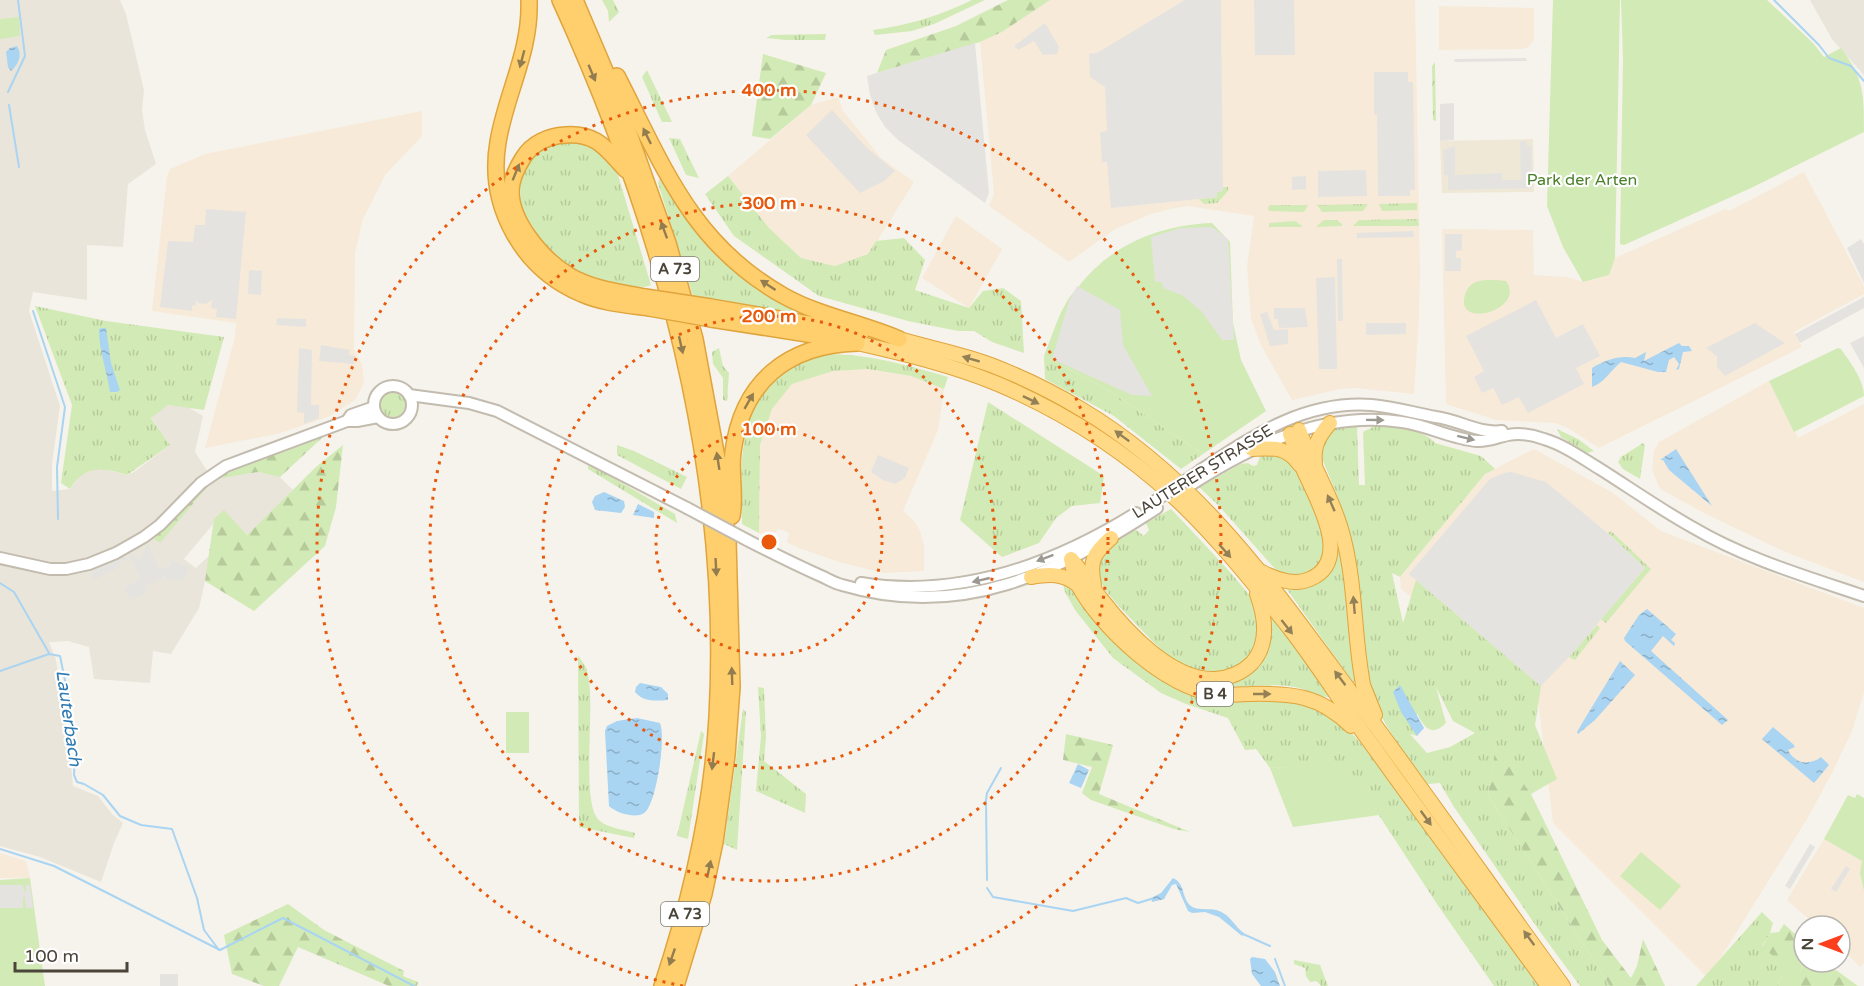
<svg xmlns="http://www.w3.org/2000/svg" width="1864" height="986" viewBox="0 0 1864 986" font-family="'Varela Round',sans-serif">
<style>
.residential{fill:#eae5da}
.commercial{fill:#f7ead8}
.education{fill:#efe8d6}
.grass{fill:url(#grass-tufts);fill-rule:evenodd}
.forest{fill:url(#forest-firs)}
.green{fill:#d2eab5}
.parking{fill:#e5e3e0}
.water{fill:url(#water-ripples)}
.lines{fill:none;stroke-linecap:round;stroke-linejoin:round}
.stream{stroke:#a9d4f2;stroke-width:2}
.tertiary-casing{stroke:#c2bbae;stroke-width:14}
.trunk-casing{stroke:#e0a43c;stroke-width:16}
.motorway-casing{stroke:#e0a43c;stroke-width:18}
.tertiary{stroke:#fff;stroke-width:10}
.trunk{stroke:#ffd985;stroke-width:14}
.motorway{stroke:#ffcf6e;stroke-width:15}
.tertiary-bridge-casing{stroke:#c2bbae;stroke-width:14;stroke-linecap:butt}
.motorway-bridge-casing{stroke:#e0a43c;stroke-width:18;stroke-linecap:butt}
.tertiary-bridge{stroke:#fff;stroke-width:10}
.motorway-bridge{stroke:#ffcf6e;stroke-width:15}
.oneway{fill:#937c4e}
.oneway2{fill:#938057}
.oneway3{fill:#9c9892}
.ring{fill:none;stroke:#e8590c;stroke-width:3;stroke-dasharray:3 6}
.labels{text-anchor:middle;stroke-width:4.5;stroke-linejoin:round;paint-order:stroke}
.shield{fill:#fff;stroke:#817c74;stroke-width:1.5}
.shield-label{font-size:15px;font-weight:bold;fill:#4b4439}
.park-label{font-size:16px;fill:#4a7f2a;stroke:#fff}
.street-label{font-size:16px;fill:#4b4439;stroke:#fff}
.water-label{font-size:18px;font-style:italic;fill:#2e7ab2;stroke:#fff}
.centre{fill:#e8590c;stroke:#fff;stroke-width:3}
.ring-label{font-size:18px;text-anchor:middle;font-weight:bold;fill:#e8590c;stroke:#fff;stroke-width:4.5;stroke-linejoin:round;paint-order:stroke}
</style>
<defs>
<pattern id="grass-tufts" width="24" height="20" patternUnits="userSpaceOnUse" patternTransform="scale(1.5)"><rect width="24" height="20" fill="#d2eab5"/><path d="M3 7l-1-3M5 7V3M7 7l1-3M15 17l-1-3M17 17v-4M19 17l1-3" fill="none" stroke="#b6ca9c"/></pattern>
<pattern id="forest-firs" width="22" height="20" patternUnits="userSpaceOnUse" patternTransform="scale(1.5)"><rect width="22" height="20" fill="#d2eab5"/><path d="M5 1l3.5 6h-7zM16 11l3.5 6h-7z" fill="#b6ca9c"/></pattern>
<pattern id="water-ripples" width="26" height="14" patternUnits="userSpaceOnUse" patternTransform="scale(1.5)"><rect width="26" height="14" fill="#a9d4f2"/><path d="M2 4q2-2 4 0t4 0M15 11q2-2 4 0t4 0" fill="none" stroke="#8caec5"/></pattern>
</defs>
<rect width="100%" height="100%" fill="#f6f3ec"/>
<g class="residential">
<path d="M 0,0 L 120,0 L 126,14 L 144,90 L 142,110 L 145,130 L 156,164 L 128,184 L 123,247 L 87,245 L 87,300 L 33,292 L 29,311 L 60,406 L 52,464 L 52,491 L 70,489 L 81,475 L 92,470 L 104,469 L 127,475 L 134,472 L 170,445 L 151,417 L 168,405 L 188,407 L 203,416 L 195,452 L 213,480 L 258,472 L 280,477 L 293,490 L 247,535 L 224,511 L 184,559 L 196,568 L 233,533 L 205,581 L 199,608 L 171,654 L 153,651 L 150,683 L 94,679 L 89,647 L 68,641 L 49,642 L 56,660 L 69,743 L 73,786 L 98,796 L 112,814 L 123,823 L 114,843 L 101,882 L 40,857 L 0,846 Z"/>
<path d="M 1810,0 L 1864,0 L 1864,75 L 1832,39 Z"/>
</g>
<g class="commercial">
<path d="M 1050,0 L 1415,0 L 1420,272 L 1419,316 L 1414,394 L 1356,388 L 1340,389 L 1292,400 L 1261,345 L 1251,319 L 1247,266 L 1254,216 L 1188,206 L 1170,209 L 1151,214 L 1115,229 L 1069,262 L 989,206 L 994,194 L 980,42 L 1002,32 Z"/>
<path d="M 1439,6 L 1534,8 L 1534,40 L 1527,48 L 1521,49 L 1439,50 Z"/>
<path d="M 838,97 L 843,111 L 881,158 L 914,182 L 869,254 L 835,266 L 801,258 L 769,228 L 728,176 L 811,105 Z"/>
<path d="M 422,111 L 422,136 L 385,175 L 363,219 L 355,253 L 354,350 L 362,364 L 364,383 L 355,400 L 328,417 L 277,434 L 205,448 L 235,337 L 236,323 L 152,311 L 167,176 L 170,169 L 205,154 Z"/>
<path d="M 1804,172 L 1864,286 L 1864,294 L 1794,332 L 1802,347 L 1599,448 L 1568,428 L 1555,423 L 1496,420 L 1446,404 L 1442,229 L 1533,230 L 1534,275 L 1567,277 L 1584,282 L 1609,275 L 1615,258 L 1725,209 L 1729,211 Z"/>
<path d="M 956,216 L 1002,249 L 969,308 L 922,278 Z"/>
<path d="M 868,369 L 911,376 L 944,389 L 938,430 L 903,511 L 914,521 L 920,531 L 924,546 L 924,571 L 884,573 L 839,562 L 799,548 L 787,542 L 789,533 L 783,530 L 778,529 L 774,535 L 767,537 L 759,533 L 760,445 L 772,409 L 792,384 L 833,371 Z"/>
<path d="M 1769,381 L 1798,438 L 1864,404 L 1864,582 L 1783,551 L 1706,514 L 1660,489 L 1652,470 L 1654,451 L 1659,442 Z"/>
<path d="M 1534,449 L 1613,493 L 1661,531 L 1864,608 L 1864,692 L 1852,731 L 1832,773 L 1807,819 L 1708,978 L 1553,823 L 1537,692 L 1401,589 L 1400,577 L 1485,474 Z"/>
<path d="M 1824,839 L 1862,861 L 1860,873 L 1864,891 L 1864,962 L 1860,967 L 1840,946 L 1840,926 L 1817,926 L 1787,900 Z"/>
<path d="M 0,853 L 26,861 L 30,878 L 0,878 Z"/>
</g>
<path class="education" d="M 1533,139 L 1534,192 L 1442,193 L 1440,141 Z"/>
<g class="grass">
<path d="M 602,0 L 613,0 L 619,12 L 609,22 L 608,11 Z"/>
<path d="M 972,0 L 985,0 L 934,24 L 912,31 L 875,35 L 873,30 C 909,25 939,16 972,0 Z"/>
<path d="M 826,34 L 825,40 L 786,40 L 767,38 L 771,35 Z"/>
<path d="M 1435,62 L 1436,121 L 1433,120 L 1432,66 Z"/>
<path d="M 647,70 L 672,122 L 662,122 L 642,77 Z"/>
<path d="M 669,138 L 680,139 L 699,178 L 686,175 Z"/>
<path d="M 579,139 L 603,152 L 618,175 L 651,285 L 645,287 L 609,283 L 569,268 L 543,243 L 521,208 L 520,173 L 539,145 Z"/>
<path d="M 728,176 L 769,228 L 801,258 L 835,266 L 868,254 L 876,241 L 904,238 L 925,260 L 915,290 L 969,308 L 983,291 L 1003,288 L 1021,301 L 1024,353 L 992,342 L 974,331 L 958,331 L 908,321 L 819,296 L 734,236 L 705,194 Z"/>
<path d="M 660,178 L 685,218 L 716,252 L 797,308 L 797,315 L 693,296 L 658,183 Z"/>
<path d="M 1223,187 L 1228,187 L 1228,191 L 1217,203 L 1204,204 L 1199,199 L 1217,197 L 1217,192 L 1223,191 Z"/>
<path d="M 1417,203 L 1417,210 L 1382,211 L 1379,204 Z"/>
<path d="M 1368,204 L 1363,211 L 1322,212 L 1317,205 Z"/>
<path d="M 1270,205 L 1308,205 L 1304,212 L 1269,211 L 1268,208 Z"/>
<path d="M 1418,219 L 1419,226 L 1353,226 L 1359,220 Z"/>
<path d="M 1324,220 L 1337,220 L 1342,224 L 1342,226 L 1316,227 Z"/>
<path d="M 1295,221 L 1303,227 L 1269,227 L 1269,223 Z"/>
<path d="M 35,306 L 106,321 L 224,337 L 204,410 L 168,405 L 151,418 L 170,445 L 127,475 C 102,467 85,465 70,489 L 61,483 L 72,405 Z"/>
<path d="M 719,348 L 723,366 L 729,373 L 727,401 L 723,400 L 723,378 L 713,364 L 712,352 Z"/>
<path d="M 826,354 C 869,354 907,365 948,377 L 944,389 L 911,376 L 868,369 L 833,371 L 792,384 L 772,409 L 760,445 L 759,533 L 742,524 C 741,464 735,404 791,366 C 801,360 815,357 826,354 Z"/>
<path d="M 1044,356 L 1103,387 L 1203,454 L 1181,469 L 1114,416 L 1045,379 Z"/>
<circle cx="393" cy="406" r="15"/>
<path d="M 988,402 L 1104,476 L 1100,503 L 1072,506 L 1056,518 L 1039,543 L 1002,557 L 960,520 Z"/>
<path d="M 1357,426 L 1359,485 L 1365,485 L 1363,432 C 1367,430 1372,427 1376,426 C 1392,425 1426,430 1435,443 L 1481,456 L 1495,469 L 1485,474 L 1400,577 L 1392,573 L 1403,623 L 1416,580 L 1541,686 L 1535,725 L 1557,779 L 1531,794 L 1496,746 L 1488,795 L 1610,986 L 1580,986 L 1541,933 L 1454,807 L 1440,783 L 1428,784 C 1409,758 1386,731 1374,700 C 1353,645 1361,580 1347,524 C 1340,499 1328,475 1319,451 L 1326,431 L 1337,427 ZM 1436,687 L 1453,721 L 1475,733 L 1450,747 L 1427,753 L 1410,734 L 1417,736 L 1417,713 C 1424,727 1431,738 1446,723 Z"/>
<path d="M 1557,429 L 1578,439 L 1594,451 L 1587,453 L 1561,437 Z"/>
<path d="M 1643,443 L 1645,445 L 1640,479 L 1623,469 L 1618,462 L 1621,457 Z"/>
<path d="M 617,445 L 634,451 L 687,477 L 681,489 L 617,455 Z"/>
<path d="M 1271,452 C 1281,453 1291,460 1296,469 C 1306,486 1329,539 1323,557 C 1321,564 1315,569 1308,572 C 1296,578 1288,577 1277,571 L 1219,506 L 1199,487 L 1241,464 L 1248,463 L 1253,466 L 1257,465 L 1260,456 Z"/>
<path d="M 588,463 L 675,514 L 677,523 L 588,469 Z"/>
<path d="M 1171,509 C 1193,532 1215,555 1236,579 C 1243,588 1253,597 1257,608 C 1260,613 1258,620 1258,626 C 1258,645 1253,658 1235,667 C 1193,689 1159,648 1133,621 C 1123,610 1104,592 1099,578 C 1093,555 1115,534 1136,530 L 1144,536 L 1149,530 L 1146,523 Z"/>
<path d="M 1611,531 L 1651,569 L 1606,623 L 1601,619 L 1645,568 L 1608,533 Z"/>
<path d="M 1338,544 L 1343,560 L 1357,682 L 1353,682 L 1286,588 C 1318,592 1334,575 1338,544 Z"/>
<path d="M 1063,579 L 1178,686 L 1293,699 L 1314,703 L 1343,723 L 1371,755 L 1540,986 L 1494,986 L 1437,904 L 1346,765 L 1270,768 L 1256,749 L 1245,750 L 1228,718 L 1186,704 L 1161,693 L 1113,658 L 1075,610 L 1064,590 Z"/>
<path d="M 1270,613 L 1331,697 C 1319,698 1307,689 1295,687 C 1266,682 1235,690 1205,686 L 1237,679 L 1270,625 Z"/>
<path d="M 1597,625 L 1600,628 L 1575,660 L 1569,657 Z"/>
<path d="M 578,655 C 581,660 586,666 587,671 C 597,701 579,805 600,821 C 608,828 625,830 635,833 L 634,838 L 579,827 Z"/>
<path d="M 758,687 L 764,688 L 766,738 L 764,761 L 806,794 L 805,813 L 756,791 L 761,736 Z"/>
<path d="M 743,709 L 746,712 L 737,850 L 724,844 Z"/>
<path d="M 701,731 L 704,734 L 688,839 L 677,836 Z"/>
<path d="M 1762,912 L 1773,923 L 1770,933 L 1762,946 L 1797,948 L 1804,953 L 1800,975 L 1784,974 L 1777,986 L 1696,986 Z"/>
<path d="M 1294,960 L 1320,965 L 1328,986 L 1321,986 L 1317,981 L 1310,982 L 1306,976 L 1305,968 L 1294,964 Z"/>
</g>
<g class="forest">
<path d="M 1008,0 L 1050,0 L 1002,32 L 980,42 L 877,73 L 886,50 L 956,26 Z"/>
<path d="M 763,54 L 826,73 L 811,105 L 770,139 L 752,136 Z"/>
<path d="M 324,436 L 280,477 L 258,472 L 213,480 L 160,543 L 154,539 C 172,520 193,490 215,476 C 248,457 288,448 324,436 Z"/>
<path d="M 343,445 L 336,507 L 325,546 L 254,611 L 205,581 L 214,519 L 224,510 L 247,535 L 316,467 Z"/>
<path d="M 1066,734 L 1113,745 L 1099,794 L 1190,832 L 1174,829 L 1091,800 L 1082,793 L 1092,767 L 1063,760 Z"/>
<path d="M 1496,745 L 1531,794 L 1602,940 L 1631,978 L 1637,966 L 1643,939 L 1665,986 L 1610,986 L 1488,795 Z"/>
<path d="M 288,904 L 324,930 L 404,971 L 403,976 L 418,982 L 417,986 L 389,986 L 298,947 L 279,986 L 264,986 L 232,974 L 224,935 Z"/>
<path d="M 1784,924 L 1804,942 L 1804,953 L 1798,949 L 1795,957 L 1777,959 L 1762,947 L 1770,933 L 1779,932 Z"/>
<path d="M 1804,957 L 1804,962 L 1825,962 L 1858,986 L 1777,986 L 1784,974 L 1800,974 Z"/>
</g>
<g class="green">
<path d="M 1553,0 L 1620,0 L 1615,258 L 1609,275 L 1583,282 L 1563,247 L 1547,206 Z"/>
<path d="M 1621,0 L 1767,0 L 1813,43 L 1824,57 L 1841,48 C 1864,79 1864,93 1864,132 L 1751,188 L 1624,245 L 1620,244 L 1623,58 Z"/>
<path d="M 19,17 L 20,36 L 0,39 L 0,19 Z"/>
<path d="M 1212,223 L 1230,242 L 1233,323 L 1241,360 L 1266,411 L 1203,454 L 1103,387 L 1044,356 C 1051,339 1056,321 1065,305 C 1068,298 1074,292 1079,286 C 1112,244 1160,225 1212,223 Z"/>
<path d="M 1496,280 L 1506,281 C 1528,311 1447,332 1467,290 C 1473,279 1485,280 1496,280 Z"/>
<path d="M 1838,348 L 1841,349 C 1850,362 1864,380 1864,396 L 1794,432 L 1769,381 Z"/>
<rect x="506" y="712" width="23" height="41"/>
<path d="M 1346,764 L 1379,815 L 1293,827 L 1270,768 Z"/>
<path d="M 1857,794 L 1864,798 L 1864,891 L 1860,873 L 1862,861 L 1824,839 L 1848,795 L 1855,798 Z"/>
<path d="M 1641,852 L 1681,886 L 1660,910 L 1620,876 Z"/>
<path d="M 30,878 L 45,986 L 0,986 L 0,880 Z"/>
</g>
<g class="parking">
<path d="M 1185,0 L 1221,0 L 1223,191 L 1217,192 L 1217,197 L 1111,208 L 1107,162 L 1102,162 L 1100,132 L 1107,131 L 1105,87 L 1090,77 L 1089,54 L 1097,53 Z"/>
<path d="M 1254,0 L 1294,0 L 1295,55 L 1255,55 Z"/>
<path d="M 1045,23 L 1059,47 L 1057,54 L 1043,55 L 1034,41 L 1018,50 L 1014,46 Z"/>
<path d="M 975,43 L 989,193 L 985,203 L 898,140 L 885,127 L 876,112 L 870,95 L 867,76 Z"/>
<path d="M 1526,58 L 1527,61 L 1455,62 L 1454,59 Z"/>
<path d="M 1374,72 L 1408,72 L 1408,82 L 1413,82 L 1415,190 L 1410,190 L 1410,196 L 1378,196 L 1377,115 L 1374,114 Z"/>
<path d="M 1454,103 L 1454,140 L 1440,141 L 1440,104 Z"/>
<path d="M 832,110 L 867,148 L 895,171 L 884,181 L 860,193 L 806,135 Z"/>
<path d="M 1520,141 L 1527,141 L 1527,146 L 1531,146 L 1532,188 L 1448,190 L 1448,175 L 1444,175 L 1443,150 L 1455,146 L 1455,175 L 1502,173 L 1502,180 L 1521,180 Z"/>
<path d="M 1366,170 L 1367,196 L 1318,197 L 1318,171 Z"/>
<path d="M 1306,176 L 1306,189 L 1292,190 L 1292,177 Z"/>
<path d="M 206,209 L 246,212 L 236,319 L 216,317 L 217,309 L 211,308 L 212,300 L 206,304 L 198,303 L 196,299 L 196,305 L 192,306 L 192,311 L 160,307 L 168,241 L 193,242 L 195,225 L 205,225 Z"/>
<path d="M 1212,227 L 1228,239 L 1234,340 L 1222,340 L 1201,311 L 1182,295 L 1163,288 L 1162,282 L 1155,282 L 1151,237 L 1181,228 Z"/>
<path d="M 1413,231 L 1414,237 L 1357,238 L 1357,233 Z"/>
<path d="M 1445,234 L 1462,234 L 1462,250 L 1456,251 L 1456,258 L 1461,258 L 1461,271 L 1445,271 Z"/>
<path d="M 1861,239 L 1864,244 L 1864,283 L 1847,248 Z"/>
<path d="M 1337,259 L 1342,259 L 1343,321 L 1338,321 Z"/>
<path d="M 249,270 L 262,271 L 261,295 L 248,294 Z"/>
<path d="M 1335,277 L 1337,369 L 1319,369 L 1316,278 Z"/>
<path d="M 1077,286 L 1120,310 L 1123,345 L 1152,396 L 1132,395 L 1052,359 L 1069,301 Z"/>
<path d="M 1864,297 L 1864,308 L 1800,343 L 1795,334 Z"/>
<path d="M 1536,300 L 1556,338 L 1583,324 L 1600,356 L 1576,368 L 1584,384 L 1528,413 L 1519,397 L 1502,405 L 1493,388 L 1482,393 L 1474,377 L 1484,371 L 1466,336 Z"/>
<path d="M 1274,308 L 1305,308 L 1308,327 L 1279,328 L 1278,319 L 1274,319 Z"/>
<path d="M 1267,312 L 1274,330 L 1288,329 L 1288,344 L 1270,346 L 1260,314 Z"/>
<path d="M 277,318 L 306,319 L 306,327 L 276,325 Z"/>
<path d="M 1366,323 L 1406,323 L 1406,334 L 1366,335 Z"/>
<path d="M 1755,323 L 1785,343 L 1725,376 L 1717,367 L 1717,356 L 1706,348 Z"/>
<path d="M 1864,336 L 1864,368 L 1850,343 Z"/>
<path d="M 321,345 L 350,350 L 349,355 L 355,356 L 354,364 L 319,361 Z"/>
<path d="M 299,348 L 312,350 L 311,405 L 319,405 L 319,418 L 304,424 L 304,413 L 297,412 Z"/>
<path d="M 878,455 L 909,468 L 905,478 L 895,484 L 883,480 L 871,472 Z"/>
<path d="M 1511,472 L 1546,482 L 1604,530 L 1645,568 L 1569,657 L 1541,686 L 1409,574 L 1490,479 L 1504,473 Z"/>
<path d="M 147,543 L 159,569 L 171,566 L 172,560 L 189,567 L 182,582 L 176,579 L 166,580 L 164,574 L 162,574 L 163,578 L 145,587 L 147,593 L 130,600 L 124,588 L 141,579 L 128,553 L 141,560 Z"/>
<path d="M 125,556 L 127,559 L 118,563 L 120,567 L 94,580 L 92,576 L 94,569 Z"/>
<path d="M 1810,844 L 1815,847 L 1790,889 L 1785,886 Z"/>
<path d="M 1846,866 L 1850,869 L 1836,892 L 1831,889 Z"/>
<path d="M 0,885 L 23,885 L 24,892 L 26,891 L 26,885 L 30,885 L 33,908 L 26,908 L 25,897 L 23,898 L 23,908 L 0,908 Z"/>
<rect x="160" y="974" width="18" height="12"/>
</g>
<g class="water">
<path d="M 17,46 C 23,55 18,65 11,71 L 8,67 L 6,52 L 10,48 Z"/>
<path d="M 102,328 L 106,328 L 111,363 L 120,390 L 117,392 L 110,392 C 107,371 99,351 99,329 Z"/>
<path d="M 1679,343 L 1682,346 L 1689,346 L 1692,351 L 1683,352 L 1679,369 L 1676,370 L 1679,364 L 1674,357 L 1669,360 L 1666,372 L 1658,372 L 1621,362 C 1611,370 1604,383 1592,387 L 1592,368 C 1606,360 1619,355 1635,358 L 1646,352 L 1644,361 Z"/>
<path d="M 1676,449 L 1712,506 L 1669,470 L 1663,460 L 1660,460 Z"/>
<path d="M 604,492 L 624,501 L 625,507 L 621,513 L 595,510 L 592,502 L 595,496 Z"/>
<path d="M 638,504 L 654,512 L 654,518 L 633,515 Z"/>
<path d="M 1647,609 L 1676,634 L 1671,640 L 1675,643 L 1674,646 L 1663,636 L 1651,651 L 1728,720 L 1722,725 L 1625,641 L 1624,638 L 1639,615 Z"/>
<path d="M 1620,661 L 1635,675 L 1595,720 L 1578,734 L 1577,732 L 1581,725 Z"/>
<path d="M 640,683 L 661,687 L 668,694 L 668,700 C 656,701 643,702 635,692 L 636,687 Z"/>
<path d="M 1400,685 L 1424,728 L 1417,736 L 1401,712 L 1393,692 Z"/>
<path d="M 637,718 L 660,723 C 666,738 657,796 647,810 C 640,821 616,813 609,806 L 605,731 L 607,726 L 617,721 Z"/>
<path d="M 1773,727 L 1793,744 L 1795,747 L 1788,750 C 1795,764 1809,766 1821,757 L 1829,765 L 1814,783 L 1762,739 Z"/>
<path d="M 1078,764 L 1089,770 L 1081,788 L 1069,783 Z"/>
<path d="M 1173,878 C 1186,884 1181,898 1191,906 C 1198,912 1213,906 1223,913 C 1232,918 1236,928 1244,933 L 1242,936 L 1219,917 L 1205,912 L 1192,913 L 1188,911 L 1176,884 L 1172,885 L 1164,899 L 1152,902 L 1151,898 L 1161,893 Z"/>
<path d="M 1252,957 L 1265,959 L 1275,972 L 1280,986 L 1261,986 L 1252,974 L 1250,959 Z"/>
</g>
<g class="lines">
<g class="stream">
<path d="M 1774,0 L 1819,45 L 1829,58 L 1851,66 L 1864,81"/>
<path d="M 8,92 L 25,56 L 18,0"/>
<path d="M 9,105 L 19,167"/>
<path d="M 33,311 L 65,407 L 57,467 L 58,519"/>
<path d="M 0,583 L 14,592 L 49,653"/>
<path d="M 0,671 L 49,654 L 60,656 L 69,700 L 70,729 L 75,754 L 74,775 L 77,782 L 84,784 L 103,795 L 120,816 L 141,825 L 172,829 L 197,898 L 204,930 L 219,950"/>
<path d="M 0,849 L 54,866 L 220,950 L 283,918 L 414,986"/>
<path d="M 987,880 L 986,800 L 987,793 L 1001,768"/>
<path d="M 987,888 L 993,897 L 1073,911 L 1126,898 L 1138,903 L 1151,899"/>
<path d="M 1243,934 L 1270,946"/>
<path d="M 1275,959 L 1285,986"/>
</g>
<g class="tertiary-casing">
<g id="tertiary">
<circle cx="393" cy="405" r="19"/>
<path d="M 409,395 L 469,403 L 497,411 L 687,508"/>
<path d="M 347,421 L 351,415 L 374,407"/>
<path d="M 1199,471 C 1253,436 1304,400 1372,405 C 1394,407 1414,413 1436,417 C 1459,420 1479,434 1502,431"/>
<path d="M 1186,488 C 1251,446 1322,410 1402,422 C 1427,425 1451,439 1477,441 C 1487,442 1498,437 1508,435 C 1519,433 1533,435 1544,439 C 1564,445 1582,458 1600,469 C 1630,488 1660,509 1692,527 C 1746,559 1805,576 1864,596"/>
<path d="M 747,540 C 772,553 796,565 821,576 C 828,579 834,583 842,585 C 963,621 1058,572 1157,508"/>
<path d="M 0,558 L 50,569 L 66,569 L 89,564 L 116,553 L 144,537 L 160,525 L 201,483 L 226,466 L 347,421 L 357,421 L 378,417"/>
<path d="M 861,583 C 959,599 1054,564 1136,513"/>
</g>
</g>
<g class="trunk-casing">
<g id="trunk">
<path d="M 899,339 C 930,348 962,354 991,365 C 1022,377 1053,392 1081,409 C 1198,479 1271,584 1350,691 C 1422,788 1492,888 1563,986"/>
<path d="M 857,343 C 905,354 952,365 998,384 C 1061,411 1123,450 1174,497 C 1217,537 1254,584 1290,629 C 1320,668 1346,710 1375,749 C 1432,829 1491,907 1548,986"/>
<path d="M 1299,430 C 1313,467 1335,502 1344,540 C 1355,584 1354,628 1361,672 L 1363,685 L 1375,715"/>
<path d="M 1252,449 C 1274,448 1286,446 1300,465"/>
<path d="M 1315,463 C 1313,445 1319,436 1330,423"/>
<path d="M 1071,559 C 1073,567 1074,577 1078,585 C 1101,628 1164,686 1214,694 C 1226,696 1238,694 1250,694 C 1292,693 1319,695 1351,726"/>
<path d="M 1072,560 C 1083,573 1092,587 1102,600 C 1127,632 1172,681 1215,679 C 1229,678 1242,673 1252,663 C 1270,643 1265,616 1257,594"/>
<path d="M 1262,572 C 1277,580 1294,586 1310,579 C 1353,561 1317,500 1305,473 C 1299,460 1295,447 1290,434"/>
<path d="M 1031,577 C 1049,574 1063,573 1078,585"/>
<path d="M 1094,585 C 1089,561 1093,554 1111,538"/>
</g>
</g>
<g class="motorway-casing">
<g id="motorway">
<path d="M 529,0 C 531,52 506,93 498,142 C 487,206 522,269 582,294 C 602,303 627,305 649,308"/>
<path d="M 560,0 C 662,223 731,469 717,717 C 712,809 691,899 662,986"/>
<path d="M 575,0 L 615,94 L 668,243 L 695,339 L 718,463 L 728,540 L 732,687 L 727,755 L 715,842 L 704,894 L 676,986"/>
<path d="M 617,76 C 663,165 691,244 784,296 C 820,316 862,323 899,339"/>
<path d="M 626,170 C 616,160 608,148 596,141 C 587,136 576,134 565,135 C 549,136 532,143 523,158 C 518,166 514,173 512,183 C 505,217 543,260 570,276 C 592,289 620,292 645,297"/>
<path d="M 711,307 L 861,333"/>
<path d="M 711,319 L 839,339"/>
<path d="M 732,516 C 736,495 730,473 733,452 C 742,382 787,345 857,343"/>
</g>
</g>
<use href="#tertiary" class="tertiary"/>
<use href="#trunk" class="trunk"/>
<use href="#motorway" class="motorway"/>
<g class="tertiary-bridge-casing">
<g id="tertiary-bridge">
<path d="M 1152,503 L 1198,472"/>
<path d="M 687,508 L 747,540"/>
</g>
</g>
<g class="motorway-bridge-casing">
<g id="motorway-bridge">
<path d="M 645,297 L 711,307"/>
<path d="M 649,308 L 711,319"/>
</g>
</g>
<use href="#tertiary-bridge" class="tertiary-bridge"/>
<use href="#motorway-bridge" class="motorway-bridge"/>
</g>
<defs><path id="oneway-solid" d="M-6-.8H1V-3.2L6.5 0L1 3.2V.8H-6Z" transform="scale(1.5)"/></defs>
<g class="oneway">
<use href="#oneway-solid" transform="translate(522 59) rotate(105)"/>
<use href="#oneway-solid" transform="translate(592 73) rotate(67)"/>
<use href="#oneway-solid" transform="translate(647 136) rotate(-116)"/>
<use href="#oneway-solid" transform="translate(516 172) rotate(-68)"/>
<use href="#oneway-solid" transform="translate(664 230) rotate(-110)"/>
<use href="#oneway-solid" transform="translate(768 285) rotate(-147)"/>
<use href="#oneway-solid" transform="translate(681 345) rotate(77)"/>
<use href="#oneway-solid" transform="translate(749 401) rotate(-60)"/>
<use href="#oneway-solid" transform="translate(718 461) rotate(-99)"/>
<use href="#oneway-solid" transform="translate(716 567) rotate(87)"/>
<use href="#oneway-solid" transform="translate(732 676) rotate(-92)"/>
<use href="#oneway-solid" transform="translate(713 761) rotate(97)"/>
<use href="#oneway-solid" transform="translate(709 869) rotate(-78)"/>
<use href="#oneway-solid" transform="translate(672 957) rotate(109)"/>
</g>
<g class="oneway2">
<use href="#oneway-solid" transform="translate(971 359) rotate(-164)"/>
<use href="#oneway-solid" transform="translate(1031 400) rotate(26)"/>
<use href="#oneway-solid" transform="translate(1122 436) rotate(-144)"/>
<use href="#oneway-solid" transform="translate(1331 503) rotate(-114)"/>
<use href="#oneway-solid" transform="translate(1225 551) rotate(49)"/>
<use href="#oneway-solid" transform="translate(1354 605) rotate(-95)"/>
<use href="#oneway-solid" transform="translate(1287 627) rotate(52)"/>
<use href="#oneway-solid" transform="translate(1340 678) rotate(-127)"/>
<use href="#oneway-solid" transform="translate(1262 694)"/>
<use href="#oneway-solid" transform="translate(1426 818) rotate(54)"/>
<use href="#oneway-solid" transform="translate(1529 938) rotate(-126)"/>
</g>
<g class="oneway3">
<use href="#oneway-solid" transform="translate(1375 420) rotate(1)"/>
<use href="#oneway-solid" transform="translate(1466 438) rotate(14)"/>
<use href="#oneway-solid" transform="translate(1045 558) rotate(159)"/>
<use href="#oneway-solid" transform="translate(981 580) rotate(167)"/>
</g>
<g class="ring">
<circle cx="769" cy="542" r="113"/>
<circle cx="769" cy="542" r="226"/>
<circle cx="769" cy="542" r="339"/>
<path d="M683 986A452 452 0 1 1 855 986"/>
</g>
<g class="labels">
<g class="shield">
<rect x="651" y="257" width="48" height="24" rx="4.5"/>
<rect x="1197" y="682" width="36" height="24" rx="4.5"/>
<rect x="661" y="902" width="48" height="24" rx="4.5"/>
</g>
<g class="shield-label">
<text x="675" y="274">A 73</text>
<text x="1215" y="699">B 4</text>
<text x="685" y="919">A 73</text>
</g>
<g class="park-label">
<text x="1582" y="185">Park der Arten</text>
</g>
<g class="street-label">
<text transform="translate(1202 471) rotate(-32)" y="6">LAUTERER STRASSE</text>
</g>
<g class="water-label">
<text transform="translate(69 718) rotate(82)" y="6">Lauterbach</text>
</g>
</g>
<circle cx="769" cy="542" r="9" class="centre"/>
<g class="ring-label">
<text x="769" y="96">400 m</text>
<text x="769" y="209">300 m</text>
<text x="769" y="322">200 m</text>
<text x="769" y="435">100 m</text>
</g>
<g transform="translate(1822 944) rotate(270)"><circle r="28" fill="#ffffff" stroke="#b7b4b0" stroke-width="1.5"/>
<path d="M0-4.5L10 22L0 15L-10 22Z" fill="#fc3f1d"/>
<text y="-9" font-size="16" font-weight="bold" text-anchor="middle" fill="#4b4439">N</text>
</g>
<path d="M15 962v9h112v-9" fill="none" stroke="#4b4439" stroke-width="3"/>
<text x="24" y="962" font-size="18" fill="#4b4439" stroke="#ffffff" stroke-width="4.5" paint-order="stroke">100 m</text>
</svg>
